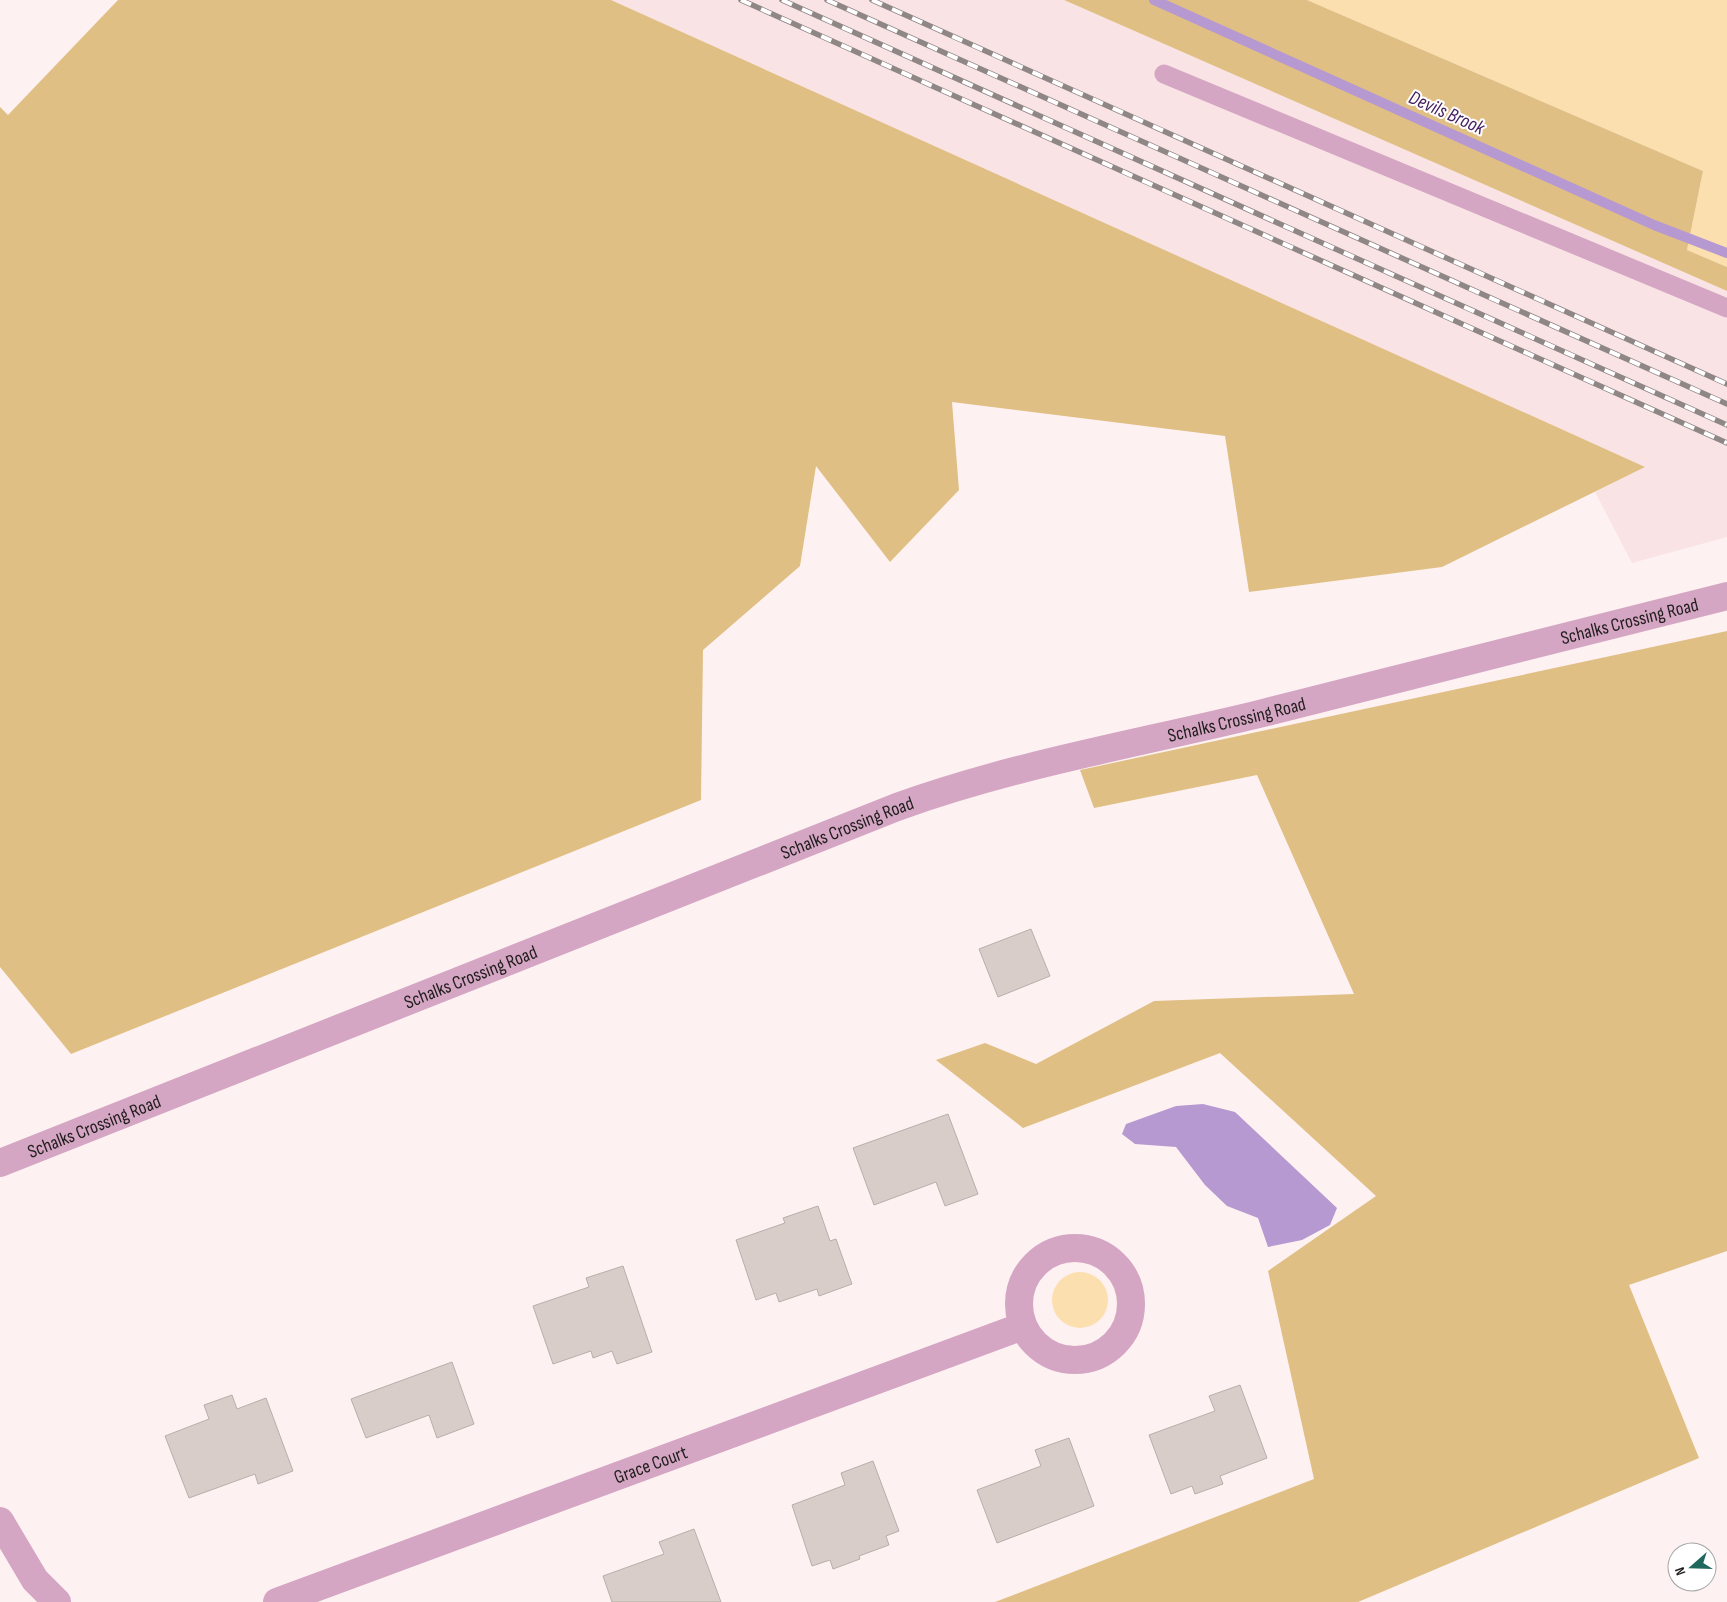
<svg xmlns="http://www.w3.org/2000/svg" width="1727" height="1602" viewBox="0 0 1727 1602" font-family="'Sofia Sans Condensed',sans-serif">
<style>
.built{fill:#f9e3e4}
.green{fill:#fbdfaf}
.forest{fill:#e0bf84}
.water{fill:#b699d1}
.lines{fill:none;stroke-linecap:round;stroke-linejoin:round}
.stream{stroke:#b699d1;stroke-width:10}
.building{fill:#d8cdc8;stroke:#b9aea9}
.service{stroke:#d4a6c3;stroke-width:19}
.minor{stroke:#d4a6c3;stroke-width:28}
.tertiary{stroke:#d4a6c3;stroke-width:28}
.rail-casing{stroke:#8f8686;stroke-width:5.5}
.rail{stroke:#fff;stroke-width:4;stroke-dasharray:11;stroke-linecap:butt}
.labels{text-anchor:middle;stroke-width:4;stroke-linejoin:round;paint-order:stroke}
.street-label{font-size:19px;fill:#211d1d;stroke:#fff}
.water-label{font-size:20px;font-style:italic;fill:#451f61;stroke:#fff}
</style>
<rect width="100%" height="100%" fill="#fef1f1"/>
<path class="built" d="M 611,0 L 1064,0 L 1727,291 L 1727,537 L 1632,563 L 1595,492 L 1644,467 Z"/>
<g class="green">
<path d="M 1307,0 L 1727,0 L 1727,267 L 1687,250 L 1703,171 Z"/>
<circle cx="1080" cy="1300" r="28"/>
</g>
<g class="forest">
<path d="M 118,0 L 611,0 L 1645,467 L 1442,567 L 1249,592 L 1225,436 L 952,402 L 959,490 L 890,562 L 816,466 L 800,566 L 703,650 L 701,800 L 71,1054 L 0,967 L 0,107 L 8,115 Z"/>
<path d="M 1064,0 L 1307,0 L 1703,171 L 1687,250 L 1727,267 L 1727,291 Z"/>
<path d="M 1727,631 L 1727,1251 L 1629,1285 L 1699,1458 L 1358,1602 L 995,1602 L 1314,1479 L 1268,1271 L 1376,1196 L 1220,1053 L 1023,1128 L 936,1060 L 985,1043 L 1036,1064 L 1154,1001 L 1354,994 L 1257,775 L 1094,808 L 1080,770 Z"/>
</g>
<path class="water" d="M 1203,1104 L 1235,1112 L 1337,1208 L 1330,1225 L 1302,1240 L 1268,1247 L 1258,1218 L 1227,1206 L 1205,1185 L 1176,1147 L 1135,1144 L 1122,1134 L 1126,1124 L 1176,1106 Z"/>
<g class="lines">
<path class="stream" d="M 1154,0 L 1654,225 L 1727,253"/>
</g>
<g class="building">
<path d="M 1031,929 L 1050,976 L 998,997 L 979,949 Z"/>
<path d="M 948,1114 L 978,1194 L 945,1206 L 936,1182 L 874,1205 L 853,1148 Z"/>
<path d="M 818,1206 L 830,1241 L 836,1239 L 852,1284 L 819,1296 L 817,1289 L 779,1302 L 776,1293 L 756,1300 L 736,1240 L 785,1223 L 783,1218 Z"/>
<path d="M 623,1266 L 652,1352 L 617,1364 L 612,1351 L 593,1358 L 591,1351 L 553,1364 L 533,1306 L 589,1287 L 586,1278 Z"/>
<path d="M 452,1362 L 474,1424 L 437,1438 L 429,1415 L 366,1438 L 351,1399 Z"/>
<path d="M 1240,1385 L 1267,1458 L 1220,1476 L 1223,1484 L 1195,1494 L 1192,1486 L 1171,1494 L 1149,1435 L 1215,1411 L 1209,1396 Z"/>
<path d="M 232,1395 L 237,1409 L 266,1398 L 293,1471 L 258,1484 L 255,1474 L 189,1498 L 165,1436 L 209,1419 L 204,1405 Z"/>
<path d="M 1069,1438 L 1094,1506 L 997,1543 L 977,1490 L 1041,1466 L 1035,1450 Z"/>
<path d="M 873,1461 L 899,1531 L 886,1536 L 889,1545 L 859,1556 L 860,1559 L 833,1569 L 830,1560 L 812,1566 L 792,1505 L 845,1485 L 841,1473 Z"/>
<path d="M 694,1529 L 721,1602 L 612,1602 L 603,1576 L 664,1554 L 659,1542 Z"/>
</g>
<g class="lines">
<path class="service" d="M 1164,74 L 1727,308"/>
<g class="minor">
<circle cx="1075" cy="1304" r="56"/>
<path d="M 0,1521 L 35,1580 L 57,1602"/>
<path id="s1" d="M 277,1602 L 1023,1326"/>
</g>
<path class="tertiary" id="s2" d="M 0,1163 L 897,807 C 1013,765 1135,744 1255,715 C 1412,676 1569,635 1727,596"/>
<g class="rail-casing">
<g id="rail">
<path d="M 741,0 L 1727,443"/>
<path d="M 782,0 L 1727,425"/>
<path d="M 827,0 L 1727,404"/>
<path d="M 872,0 L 1727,384"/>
</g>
</g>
<use href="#rail" class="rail"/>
</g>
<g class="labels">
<g class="street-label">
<text dy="7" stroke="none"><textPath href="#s2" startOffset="1721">Schalks Crossing Road</textPath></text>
<text dy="7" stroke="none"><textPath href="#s2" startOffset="1316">Schalks Crossing Road</textPath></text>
<text dy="7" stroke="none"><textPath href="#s2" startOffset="911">Schalks Crossing Road</textPath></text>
<text dy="7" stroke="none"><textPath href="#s2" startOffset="506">Schalks Crossing Road</textPath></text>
<text dy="7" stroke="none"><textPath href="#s2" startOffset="101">Schalks Crossing Road</textPath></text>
<text dy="7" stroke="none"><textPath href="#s1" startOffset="398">Grace Court</textPath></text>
</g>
<g class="water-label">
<text transform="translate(1447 112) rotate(24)" y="7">Devils Brook</text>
</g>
</g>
<g transform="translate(1692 1567) rotate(250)"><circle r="24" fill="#ffffff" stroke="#a6a5a5"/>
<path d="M0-4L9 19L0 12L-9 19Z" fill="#20685e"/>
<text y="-8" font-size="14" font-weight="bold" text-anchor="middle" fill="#211d1d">N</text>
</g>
</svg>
